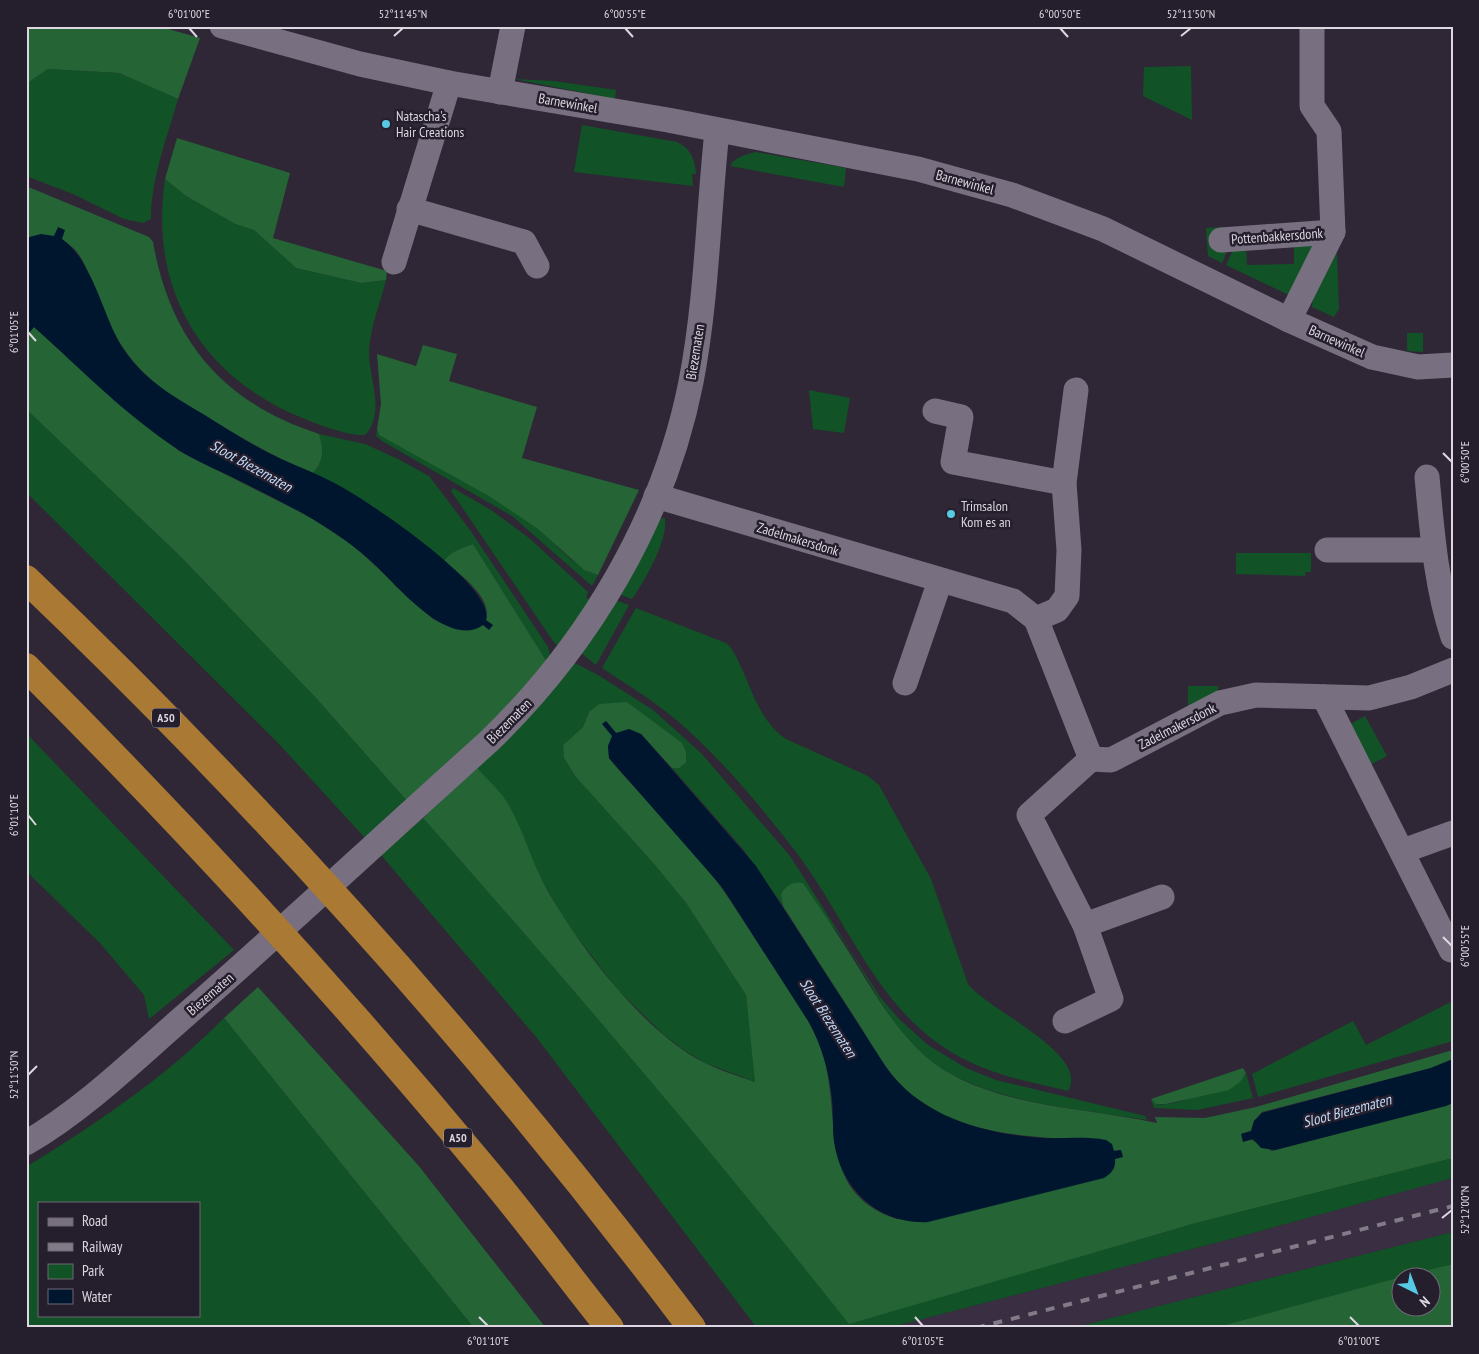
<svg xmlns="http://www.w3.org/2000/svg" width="1479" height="1354" viewBox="0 0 1479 1354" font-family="'PT Sans Narrow',sans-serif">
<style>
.built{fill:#3a2e43}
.green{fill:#115326;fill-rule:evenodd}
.forest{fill:#246435}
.water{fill:#00162f}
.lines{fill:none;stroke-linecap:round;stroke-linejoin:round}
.street{stroke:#786f80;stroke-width:25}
.highway{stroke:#aa7933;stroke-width:28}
.rail{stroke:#817b87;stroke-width:4;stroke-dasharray:9 9;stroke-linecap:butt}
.ticks{fill:none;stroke:#dcd7e1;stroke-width:2}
.poi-dot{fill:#58c9e3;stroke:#251e2c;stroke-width:2}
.labels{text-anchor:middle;stroke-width:5;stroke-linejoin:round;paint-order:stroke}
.shield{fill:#251e2c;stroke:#a5a0ab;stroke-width:1}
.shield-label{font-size:12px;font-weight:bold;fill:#dcd7e1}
.street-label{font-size:14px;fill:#dcd7e1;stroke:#251e2c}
.poi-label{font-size:14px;fill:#dcd7e1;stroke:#251e2c;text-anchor:start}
.water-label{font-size:15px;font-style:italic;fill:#bfdbfa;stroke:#251e2c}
.neatline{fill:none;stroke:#dcd7e1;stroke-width:2}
.ticks-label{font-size:12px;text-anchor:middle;fill:#dcd7e1}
</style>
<rect width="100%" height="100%" fill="#2f2736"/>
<path class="built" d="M 1453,1178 L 1453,1232 L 1072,1328 L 888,1328 L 1242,1236 Z"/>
<g class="green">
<path d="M 1191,66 L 1192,120 L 1143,96 L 1144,67 Z"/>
<path d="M 48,69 L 119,73 L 178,99 C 167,138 151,178 151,219 L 143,223 L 124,219 L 73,194 L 26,176 L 26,84 Z"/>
<path d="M 514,79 L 554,81 L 616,90 L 615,99 Z"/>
<path d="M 582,125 L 677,142 C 691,149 695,159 696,174 L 692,174 L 693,186 L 574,172 Z"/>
<path d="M 756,152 L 846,168 L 844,187 L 730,166 C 734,158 746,154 756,152 Z"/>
<path d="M 165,179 L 186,196 L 235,224 L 254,230 L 296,268 L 361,283 L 386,280 C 380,304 370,328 369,352 C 369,380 386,412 365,435 C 347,436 317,424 300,417 C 199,375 149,287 165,179 Z"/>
<path d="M 1222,227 L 1228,249 L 1222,263 L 1208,256 L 1206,228 Z"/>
<path d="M 1294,244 L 1316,244 L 1289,295 L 1226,265 L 1234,248 L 1246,248 L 1247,265 L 1294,264 Z"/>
<path d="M 1337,252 L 1339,309 L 1334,317 L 1312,307 L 1313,297 Z"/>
<path d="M 1407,333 L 1423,333 L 1423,352 L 1407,351 Z"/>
<path d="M 809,390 L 850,398 L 844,433 L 813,429 Z"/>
<path d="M 26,409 L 181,557 L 316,698 L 407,801 L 365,838 L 280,745 L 26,492 Z"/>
<path d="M 377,429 L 379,435 C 432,460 484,491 532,524 C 555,541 571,566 598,575 L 592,586 L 512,516 L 382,441 L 376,436 Z"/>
<path d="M 319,434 L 365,444 L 400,460 L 429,476 L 470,530 L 548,647 L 551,658 L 547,662 L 473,544 C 462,548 451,551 444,561 C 404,527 361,495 313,473 C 324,461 324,449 319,434 Z"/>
<path d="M 453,488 L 491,510 L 529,538 L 588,592 L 586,597 L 591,601 L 559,647 L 553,641 L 451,491 Z"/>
<path d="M 665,518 C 668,541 645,580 632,599 L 619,594 L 658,519 Z"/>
<path d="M 1236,553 L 1311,553 L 1311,572 L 1306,572 L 1305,576 L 1236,574 Z"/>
<path d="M 615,600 L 629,605 L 596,665 L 581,653 Z"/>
<path d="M 636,608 L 726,643 C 734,649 737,659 742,669 C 753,694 762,723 786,739 L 868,776 L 879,785 L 931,879 L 968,984 C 986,1009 1091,1054 1068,1091 C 1034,1083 1001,1077 970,1062 C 880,1020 852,926 796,852 C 760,805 719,756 674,718 C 651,699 626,684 602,668 Z"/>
<path d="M 573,662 L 598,675 L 653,710 L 701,753 L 790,856 L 880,997 L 900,1020 L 928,1045 L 966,1068 L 996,1080 L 1145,1116 L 1147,1120 C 1080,1109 985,1103 930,1060 C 887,1027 867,972 835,929 C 827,919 794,902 781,894 L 783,906 L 743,849 L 672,768 L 679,768 L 650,720 L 627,702 L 589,712 L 583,727 L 563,745 L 564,758 L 575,776 L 654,864 L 686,903 L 746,995 L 756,1082 L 705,1063 L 684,1050 L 663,1034 L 618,990 L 568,925 L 476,767 Z"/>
<path d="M 1188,686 L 1218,686 L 1218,693 L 1188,708 Z"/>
<path d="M 1365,716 L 1387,756 L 1364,768 L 1343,728 Z"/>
<path d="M 26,733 L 234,950 L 149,1019 L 144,995 L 100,943 L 26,871 Z"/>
<path d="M 423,818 C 569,983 712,1151 849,1323 L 1196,1223 L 1453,1158 L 1453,1178 L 1242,1236 L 888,1328 L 757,1328 L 537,1038 L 381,855 Z"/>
<path d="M 1453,1001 L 1453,1041 L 1258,1097 L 1252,1074 L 1353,1021 L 1366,1045 Z"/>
<path d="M 224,1018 L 474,1328 L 26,1328 L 26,1167 C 96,1124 166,1077 224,1018 ZM 39,1203 L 199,1203 L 199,1315 L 39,1315 Z"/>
<path d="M 1246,1073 L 1253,1098 L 1197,1110 L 1154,1108 L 1151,1099 C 1153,1101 1155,1103 1157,1104 C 1171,1108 1226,1086 1241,1081 Z"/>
<path d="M 1453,1232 L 1453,1264 L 1214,1328 L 1072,1328 Z"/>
</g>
<g class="forest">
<path d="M 26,26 L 158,26 L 200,38 L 178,99 L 119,73 L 48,69 L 26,84 Z"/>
<path d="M 177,138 L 290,173 L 273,238 L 387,271 L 386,280 L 361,283 L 296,268 L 254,230 L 235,224 L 186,196 L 165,179 Z"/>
<path d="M 26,186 L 149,237 L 153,242 C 170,340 223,403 319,434 C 324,449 324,461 313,473 C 273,458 238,435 202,414 C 171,396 144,379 124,349 C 109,328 101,303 91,280 C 86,269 82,255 72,247 C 60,236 42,233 26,238 Z"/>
<path d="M 34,327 L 131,413 L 179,451 L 310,517 L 354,546 L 433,619 L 444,624 L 486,620 C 493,597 459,574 444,561 C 451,551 462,548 473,544 L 547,662 L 505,711 L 407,801 L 316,698 L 181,557 L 26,409 L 26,336 Z"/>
<path d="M 423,345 L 457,354 L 449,381 L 537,407 L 522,458 L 639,490 L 598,575 L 584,570 L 538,529 L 489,496 L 379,435 L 377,429 L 381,404 L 377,354 L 416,366 Z"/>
<path d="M 627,702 L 682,743 L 686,752 L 686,762 L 679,768 L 672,768 L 641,734 L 616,733 L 606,721 L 613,736 L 608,746 L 609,758 C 618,770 629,781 639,792 C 659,814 678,835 697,857 C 725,889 746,925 769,960 C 787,987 807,1014 819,1044 C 846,1109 811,1191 897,1219 L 1115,1159 L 1121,1150 L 1114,1151 L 1108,1141 C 1049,1138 975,1138 923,1104 C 892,1084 875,1049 855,1018 C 831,981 807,944 783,906 L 781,894 C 787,885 792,881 803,883 C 818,905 833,927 847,949 C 875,993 904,1049 951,1074 C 1013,1108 1089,1108 1157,1123 L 1155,1117 L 1205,1118 L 1256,1107 L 1453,1050 L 1453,1059 L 1431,1068 L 1262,1112 L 1254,1121 L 1251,1131 L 1241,1134 L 1272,1151 L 1453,1103 L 1453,1158 L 1196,1223 L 849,1324 C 712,1151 569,983 423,818 L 476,767 C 484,776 494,785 502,795 C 521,821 529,856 544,884 C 576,943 644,1033 705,1063 C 721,1071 739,1076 755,1082 L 746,995 L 686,903 L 654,864 L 575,776 L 564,758 L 563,745 L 583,727 L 589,712 L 599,704 Z"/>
<path d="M 258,987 L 418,1165 L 546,1328 L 474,1328 L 224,1018 Z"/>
<path d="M 1243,1068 L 1246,1073 L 1241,1081 L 1229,1090 L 1166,1104 L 1156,1104 L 1151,1099 Z"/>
<path d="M 1453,1264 L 1453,1326 L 1450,1328 L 1214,1328 L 1401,1277 L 1402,1306 L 1432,1306 L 1432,1276 L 1404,1276 Z"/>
</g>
<g class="water">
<path d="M 58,227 L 65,230 L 62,239 C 93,261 102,314 122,347 C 143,379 171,395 203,414 C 222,426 241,438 261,449 C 287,463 315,472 340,486 C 369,502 496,586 486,620 L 493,625 L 489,630 L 483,625 C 448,650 394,582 372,562 C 330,524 280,501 230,476 C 213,468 194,460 179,450 C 126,416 81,369 34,327 L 29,333 L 26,330 L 30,324 L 26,320 L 26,238 L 41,234 L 54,236 Z"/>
<path d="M 606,721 L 616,733 L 629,729 L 641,734 L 756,866 L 886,1067 C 920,1116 984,1134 1041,1138 C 1062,1139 1085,1136 1106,1140 L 1112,1144 L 1114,1151 L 1121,1150 L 1123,1157 L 1115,1159 C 1116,1168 1112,1173 1104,1178 L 928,1222 C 879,1225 841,1189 834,1142 C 832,1125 834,1109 831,1092 C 828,1068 821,1045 810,1024 L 722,887 L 609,758 L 608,746 L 612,736 L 602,724 Z"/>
<path d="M 1453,1059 L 1453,1103 L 1446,1106 L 1275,1150 L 1261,1148 L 1253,1139 L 1243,1142 L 1241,1134 L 1251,1131 L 1254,1121 L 1262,1113 L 1431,1068 Z"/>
</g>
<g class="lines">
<g class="street">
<path d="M 222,26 L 360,64 L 449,83 L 668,120 L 918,169 L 1012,195 L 1103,229 L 1289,320 L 1372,357 L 1418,367 L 1453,365"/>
<path d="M 500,92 L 513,26"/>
<path d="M 409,209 L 524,242 L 537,266"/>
<path d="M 1221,240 L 1333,232"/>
<path d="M 394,262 L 449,83"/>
<path d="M 1289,320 L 1333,232 L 1329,131 L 1312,106 L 1312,26"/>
<path d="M 935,411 L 961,417 L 953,462 L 1064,483"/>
<path d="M 1427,477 C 1432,531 1436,586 1453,637"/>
<path d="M 656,496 L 1013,601 L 1036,619 L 1091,759 L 1111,760 L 1220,703 L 1256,695 L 1369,698 L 1411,687 L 1453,670"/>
<path d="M 1327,550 L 1434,550"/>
<path d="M 1036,619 L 1057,610 L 1067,596 L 1069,550 L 1064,483 L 1076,390"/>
<path d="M 905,683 L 940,581"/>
<path d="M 1324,697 L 1451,950"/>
<path d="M 1403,851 L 1453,833"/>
<path d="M 1085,925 L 1162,897"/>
<path d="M 1065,1021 L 1111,999 L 1085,925 L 1029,815 L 1091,759"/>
<path d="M 26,1143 C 86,1108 136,1058 188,1013 C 289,924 388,832 488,742 C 588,646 664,519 691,382 C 707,299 708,215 717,131"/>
</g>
<g class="highway">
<path d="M 26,579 C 268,810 491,1061 692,1328"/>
<path d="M 26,667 C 187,828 341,996 486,1171 C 529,1222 568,1276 610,1328"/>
</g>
<path class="rail" d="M 976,1328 L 1453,1206"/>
</g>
<path class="ticks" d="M 189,28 L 197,37M 625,28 L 633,37M 1060,28 L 1068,37M 394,36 L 403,28M 1181,36 L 1191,28M 28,332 L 36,341M 1443,453 L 1452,462M 28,815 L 36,825M 1443,937 L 1452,946M 28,1075 L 37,1066M 1442,1218 L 1452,1210M 479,1317 L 488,1326M 915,1317 L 923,1326M 1350,1317 L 1359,1326"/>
<g class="poi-dot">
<circle cx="386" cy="124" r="5"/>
<circle cx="951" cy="514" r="5"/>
</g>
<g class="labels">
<g class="shield">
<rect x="152" y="708.5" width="28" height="19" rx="4"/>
<rect x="444" y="1128.5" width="28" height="19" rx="4"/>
</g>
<g class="shield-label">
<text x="166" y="722">A50</text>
<text x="458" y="1142">A50</text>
</g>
<g class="street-label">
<text transform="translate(568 103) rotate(10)" y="5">Barnewinkel</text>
<text transform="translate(965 182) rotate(15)" y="5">Barnewinkel</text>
<text transform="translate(1277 236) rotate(-4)" y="5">Pottenbakkersdonk</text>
<text transform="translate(1337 341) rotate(24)" y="5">Barnewinkel</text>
<text transform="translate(695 352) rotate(-81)" y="5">Biezematen</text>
<text transform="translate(798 539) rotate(17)" y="5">Zadelmakersdonk</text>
<text transform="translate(509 721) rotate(-45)" y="5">Biezematen</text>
<text transform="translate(1177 726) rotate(-27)" y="5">Zadelmakersdonk</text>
<text transform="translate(210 994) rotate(-41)" y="5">Biezematen</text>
</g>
<g class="poi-label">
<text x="396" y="121">Natascha's<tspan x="396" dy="16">Hair Creations</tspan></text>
<text x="961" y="511">Trimsalon<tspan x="961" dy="16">Kom es an</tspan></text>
</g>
<g class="water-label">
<text transform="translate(251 466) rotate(29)" y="5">Sloot Biezematen</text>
<text transform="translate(828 1018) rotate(57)" y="5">Sloot Biezematen</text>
<text transform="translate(1347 1111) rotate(-15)" y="5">Sloot Biezematen</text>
</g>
</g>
<rect width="1479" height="1354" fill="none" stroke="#251e2c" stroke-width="55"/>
<rect x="38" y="1202" width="162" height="115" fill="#251e2c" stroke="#6e6874"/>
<rect x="48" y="1218" width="25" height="8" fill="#786f80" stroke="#6e6874"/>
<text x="82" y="1226" font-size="15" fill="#dcd7e1">Road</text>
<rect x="48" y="1243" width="25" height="8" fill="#817b87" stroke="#6e6874"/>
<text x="82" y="1252" font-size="15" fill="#dcd7e1">Railway</text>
<rect x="48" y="1264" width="25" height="15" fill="#115326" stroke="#6e6874"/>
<text x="82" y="1276" font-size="15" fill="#dcd7e1">Park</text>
<rect x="48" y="1289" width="25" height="15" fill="#00162f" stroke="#6e6874"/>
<text x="82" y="1302" font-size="15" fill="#dcd7e1">Water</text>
<g transform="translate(1416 1292) rotate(138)"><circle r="24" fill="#251e2c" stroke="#6e6874"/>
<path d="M0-4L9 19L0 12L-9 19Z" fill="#58c9e3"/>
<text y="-8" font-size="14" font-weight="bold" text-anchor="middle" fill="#dcd7e1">N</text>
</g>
<rect x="28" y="28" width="1424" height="1298" class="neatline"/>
<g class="ticks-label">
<text x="189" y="18">6°01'00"E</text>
<text x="403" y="18">52°11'45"N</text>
<text x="625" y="18">6°00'55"E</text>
<text x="1060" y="18">6°00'50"E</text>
<text x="1191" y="18">52°11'50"N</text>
<text transform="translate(14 332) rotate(-90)" y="4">6°01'05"E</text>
<text transform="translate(1465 462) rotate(-90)" y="4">6°00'50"E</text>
<text transform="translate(14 815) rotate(-90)" y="4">6°01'10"E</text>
<text transform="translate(1465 946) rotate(-90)" y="4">6°00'55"E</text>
<text transform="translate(14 1075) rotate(-90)" y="4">52°11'50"N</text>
<text transform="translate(1465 1210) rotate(-90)" y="4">52°12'00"N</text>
<text x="488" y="1345">6°01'10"E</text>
<text x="923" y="1345">6°01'05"E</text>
<text x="1359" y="1345">6°01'00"E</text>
</g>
</svg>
